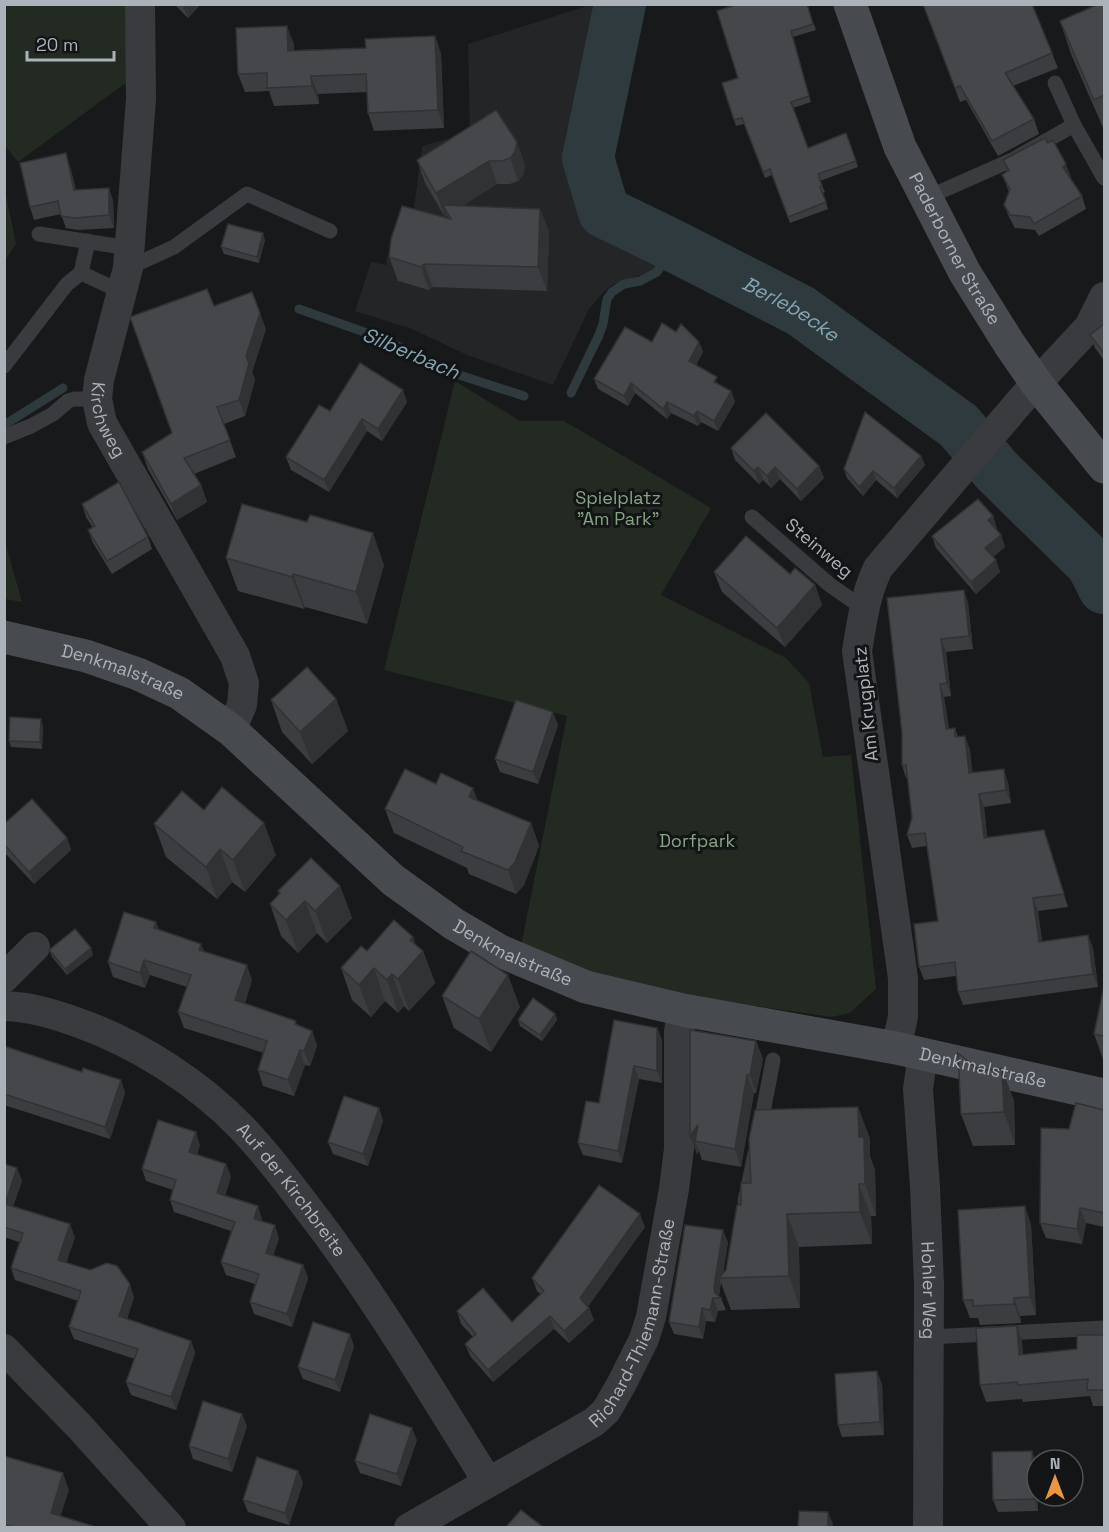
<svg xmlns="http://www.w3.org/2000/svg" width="1109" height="1532" viewBox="0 0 1109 1532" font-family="'Space Grotesk',sans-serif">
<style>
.built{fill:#242527}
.green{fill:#222a22}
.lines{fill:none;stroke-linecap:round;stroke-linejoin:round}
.stream{stroke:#2f3a3e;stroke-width:9}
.river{stroke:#2f3a3e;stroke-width:52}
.lane{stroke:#393b3f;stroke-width:15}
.street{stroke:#393b3f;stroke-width:30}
.secondary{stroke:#474b4f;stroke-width:33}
.wall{fill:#3b3d40}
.shaded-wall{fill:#303234}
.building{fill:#45474a;stroke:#303234;stroke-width:1.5}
.labels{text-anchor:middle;stroke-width:6;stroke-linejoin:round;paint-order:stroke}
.street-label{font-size:18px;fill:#abb2b9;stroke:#131415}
.park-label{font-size:18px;fill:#86a483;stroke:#131415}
.water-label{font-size:20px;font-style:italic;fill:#84a5b3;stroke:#131415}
</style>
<rect width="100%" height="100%" fill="#18191a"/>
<path class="built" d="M 590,5 L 609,5 L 588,95 L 582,169 L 589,197 L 624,238 L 653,249 L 661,261 L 651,271 L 612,285 L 601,295 L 589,309 L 553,385 L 467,355 L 412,329 L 355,311 L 371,262 L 387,265 L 386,261 L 401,220 L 412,223 L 422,146 L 470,133 L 468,44 Z"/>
<g class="green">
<path d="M 4,5 L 131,5 L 127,82 L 18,162 L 5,146 Z"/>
<path d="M 4,185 L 16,244 L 5,260 L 4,260 Z"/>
<path d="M 455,381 L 520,421 L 563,421 L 578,429 L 711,508 L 661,595 L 786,658 L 809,683 L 823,757 L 851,755 L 876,989 L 850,1013 L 832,1017 L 692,997 L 557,966 L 521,946 L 567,716 L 384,670 Z"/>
<path d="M 4,542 L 5,542 L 22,602 L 5,599 Z"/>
</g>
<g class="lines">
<g class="stream">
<path d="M 299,309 L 384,339 L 450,372 L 524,396"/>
<path d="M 571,393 L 599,335 L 603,324 L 607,299 L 612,292 L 624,284 L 640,281 L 657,272 L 674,246"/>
<path d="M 4,425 L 63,388"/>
</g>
<path class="river" id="s1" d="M 620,4 L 588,158 L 604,212 L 674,246 L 801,311 L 959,426 L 997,471 L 1092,564 L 1104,588"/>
<g class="lane">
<path d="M 1055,83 L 1074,125"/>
<path d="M 926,198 L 1014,159 L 1074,125 L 1104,178"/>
<path d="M 39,234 L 129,248"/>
<path d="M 128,268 L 174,247 L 247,194 L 330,231"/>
<path d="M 81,273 L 122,292"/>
<path d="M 4,366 L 67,284 L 81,273 L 88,241"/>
<path d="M 4,437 L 31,426 L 53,414 L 68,401 L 74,399 L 97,399"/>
<path d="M 752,517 L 830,585 L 863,608"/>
<path d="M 760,1128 L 773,1060"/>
<path d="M 745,1201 L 755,1154"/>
<path d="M 929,1337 L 1104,1328"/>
</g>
<g class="street">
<path id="s2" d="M 140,4 L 141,99 L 128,268 L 99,380 L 97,399 L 102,423 L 235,656 L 244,683 L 242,705 L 231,730"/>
<path d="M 4,978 L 35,947"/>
<path id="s3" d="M 4,1006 C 31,1007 54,1014 79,1023 C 138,1044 199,1083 242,1128 C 274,1162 302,1201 330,1238 C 387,1317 437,1400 488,1482"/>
<path d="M 896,1048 L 903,1017 L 903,978 L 857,651 C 862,622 865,595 878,568 L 1023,398 L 1089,327 L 1104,297"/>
<path id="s4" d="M 923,1054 L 918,1089 L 925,1187 L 929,1284 L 928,1528"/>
<path d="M 4,1349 L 80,1427 L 171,1528"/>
<path id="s5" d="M 409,1528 L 594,1422 L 606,1411 L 621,1385 L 644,1339 L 651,1317 L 674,1189 L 679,1149 L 679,1031 L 683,1010"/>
</g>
<g class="secondary">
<path id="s6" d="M 850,4 L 900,147 L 965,273 L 1010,345 L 1037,384 L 1104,467"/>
<path id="s7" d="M 4,637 L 86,656 L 138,674 L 179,693 L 231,730 L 393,880 L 454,924 L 500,951 L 586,987 L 683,1010 L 896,1048 L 1104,1095"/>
</g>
</g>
<g class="wall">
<path d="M 174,4 L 201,4 L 188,18 Z"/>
<path d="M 807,4 L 816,30 L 793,37 L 811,102 L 793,108 L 808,148 L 846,133 L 858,167 L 820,181 L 825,192 L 823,193 L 828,209 L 790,223 L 772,175 L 765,178 L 744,124 L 736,126 L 734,120 L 738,78 Z"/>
<path d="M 923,4 L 1052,53 L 1058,68 L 1013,86 L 1034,119 L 1039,134 L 998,156 L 966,100 L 960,102 Z"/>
<path d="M 1104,4 L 1104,130 L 1071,54 L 1060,21 Z"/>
<path d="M 435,36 L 441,54 L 444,128 L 374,131 L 368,113 L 367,92 L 318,94 L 319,104 L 274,106 L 269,91 L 245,92 L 238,74 L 294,44 L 294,50 L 366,48 Z"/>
<path d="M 517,142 L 525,166 L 523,175 L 518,181 L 510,184 L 497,184 L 462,206 L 540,209 L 549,232 L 547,291 L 433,287 L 429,290 L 398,281 L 389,257 L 448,218 L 447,215 L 445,217 L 425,183 L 417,160 Z"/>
<path d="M 1003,160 L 1071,177 L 1070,178 L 1082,196 L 1086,209 L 1039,236 L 1035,230 L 1015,228 L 1009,217 L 1004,205 L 1009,192 L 1002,175 L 1007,171 Z"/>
<path d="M 70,166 L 76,190 L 113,200 L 114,228 L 78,230 L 66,228 L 61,214 L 34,220 L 30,207 Z"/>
<path d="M 265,240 L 259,263 L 224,254 L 221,247 Z"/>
<path d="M 214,306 L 266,329 L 252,372 L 255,380 L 245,416 L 224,424 L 236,457 L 194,474 L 201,485 L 207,502 L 177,520 L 148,469 L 142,452 L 172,433 Z"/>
<path d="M 1104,324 L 1104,360 L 1095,348 L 1090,335 Z"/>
<path d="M 676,332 L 699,342 L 703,352 L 696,365 L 719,384 L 731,391 L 735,402 L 718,431 L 701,422 L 698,426 L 671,413 L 667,419 L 635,393 L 628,406 L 598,389 L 594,379 L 652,342 Z"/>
<path d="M 407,402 L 382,441 L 367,431 L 329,492 L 291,470 L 286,457 L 330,411 Z"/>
<path d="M 731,448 L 819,466 L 824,478 L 801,501 L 780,479 L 771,488 L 763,480 L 759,484 L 735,460 Z"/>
<path d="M 921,456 L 925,465 L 897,498 L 876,480 L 863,496 L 847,478 L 844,469 Z"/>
<path d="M 82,504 L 148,537 L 152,549 L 112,574 L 93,543 L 88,530 L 93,528 L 86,517 Z"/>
<path d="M 993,516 L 997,529 L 996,530 L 1001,535 L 1005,547 L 993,557 L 996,560 L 1000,572 L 976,594 L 936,548 L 932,536 Z"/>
<path d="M 226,558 L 384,565 L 367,624 L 305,607 L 304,609 L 238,591 Z"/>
<path d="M 714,572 L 790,574 L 815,585 L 822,605 L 785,647 L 722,592 Z"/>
<path d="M 964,590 L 968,603 L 973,649 L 946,652 L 951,696 L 944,697 L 949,729 L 955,728 L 958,737 L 965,736 L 970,750 L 972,772 L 1008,782 L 1011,803 L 984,807 L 987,837 L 1044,830 L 1068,907 L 1038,911 L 1042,942 L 1093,948 L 1098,987 L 963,1005 L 958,992 L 956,976 L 924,980 L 919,967 L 938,921 L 927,846 L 912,848 L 907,835 L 912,818 L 908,778 L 906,778 L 902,765 L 902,733 L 887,598 Z"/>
<path d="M 336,699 L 348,731 L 312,764 L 282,732 L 271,700 Z"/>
<path d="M 43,725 L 42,749 L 11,747 L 9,741 Z"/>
<path d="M 558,725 L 538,784 L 500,772 L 495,759 Z"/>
<path d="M 436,784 L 531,823 L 539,846 L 524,885 L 516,894 L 469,874 L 467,868 L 394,833 L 385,809 Z"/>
<path d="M 204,810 L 276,855 L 245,892 L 232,882 L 217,899 L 166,857 L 154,824 Z"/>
<path d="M 4,824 L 67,838 L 71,850 L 34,884 L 4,852 Z"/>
<path d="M 340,886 L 352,918 L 327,943 L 317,933 L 298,953 L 281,936 L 270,904 L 279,894 L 278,891 Z"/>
<path d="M 156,922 L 159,930 L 201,944 L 204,951 L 252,980 L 245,1003 L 312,1031 L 317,1046 L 310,1066 L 305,1065 L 294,1096 L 263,1086 L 258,1070 L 264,1053 L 184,1028 L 178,1012 L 187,987 L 150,975 L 145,988 L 113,977 L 108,962 Z"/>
<path d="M 413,937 L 415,944 L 423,951 L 435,983 L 409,1011 L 404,1006 L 398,1013 L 385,1001 L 371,1017 L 352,1000 L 341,968 L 367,951 Z"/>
<path d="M 49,950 L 93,955 L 67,975 L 52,957 Z"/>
<path d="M 1104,986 L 1104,1062 L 1094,1034 Z"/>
<path d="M 442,996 L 520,1007 L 491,1052 L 454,1028 Z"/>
<path d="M 555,1014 L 557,1020 L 542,1041 L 520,1026 L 518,1020 Z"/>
<path d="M 657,1028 L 662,1040 L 662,1083 L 639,1079 L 622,1163 L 583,1155 L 578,1143 L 599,1103 Z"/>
<path d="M 756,1041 L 763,1059 L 756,1093 L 754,1093 L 741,1167 L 702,1160 L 699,1151 L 697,1154 L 690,1136 Z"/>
<path d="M 4,1046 L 82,1072 L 121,1080 L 125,1093 L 110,1139 L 4,1105 Z"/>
<path d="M 1002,1069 L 1014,1101 L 1015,1145 L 973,1146 L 961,1114 L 979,1070 Z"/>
<path d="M 858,1107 L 870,1139 L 870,1156 L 875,1170 L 876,1216 L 871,1216 L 872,1244 L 799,1247 L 800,1308 L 731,1310 L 721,1283 L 719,1296 L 721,1298 L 726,1310 L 718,1311 L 715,1322 L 706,1321 L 703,1339 L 674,1334 L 669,1322 L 728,1242 L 723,1274 L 726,1270 L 741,1205 L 751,1183 Z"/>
<path d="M 379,1108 L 383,1121 L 368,1166 L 333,1154 L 328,1142 Z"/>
<path d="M 1104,1110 L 1104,1227 L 1086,1223 L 1082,1244 L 1046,1238 L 1040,1223 L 1069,1129 Z"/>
<path d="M 200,1145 L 197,1155 L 226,1164 L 231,1177 L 225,1196 L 262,1219 L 261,1221 L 279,1238 L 273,1256 L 303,1265 L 308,1278 L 292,1327 L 254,1314 L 250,1302 L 255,1284 L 226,1275 L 221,1262 L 231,1231 L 174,1212 L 170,1200 L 173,1190 L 146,1181 L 142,1169 Z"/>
<path d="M 4,1164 L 17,1168 L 22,1181 L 13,1206 L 75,1237 L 66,1262 L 134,1297 L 127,1319 L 191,1341 L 195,1353 L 176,1410 L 131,1395 L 126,1382 L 135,1359 L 74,1339 L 69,1327 L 78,1301 L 15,1280 L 11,1268 L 19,1242 L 4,1237 Z"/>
<path d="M 1031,1224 L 1036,1315 L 1020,1316 L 1021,1323 L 980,1325 L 978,1318 L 970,1318 L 963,1300 Z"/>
<path d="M 645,1227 L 588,1306 L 594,1320 L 569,1343 L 554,1329 L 493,1382 L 470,1356 L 465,1344 L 473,1337 L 461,1324 L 457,1311 L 512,1322 L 541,1295 L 537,1291 L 532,1278 Z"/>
<path d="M 1104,1335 L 1104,1406 L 1093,1406 L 1090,1396 L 1023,1402 L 1022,1399 L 986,1402 L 980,1385 L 1022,1342 L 1023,1355 L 1077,1349 Z"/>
<path d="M 354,1346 L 340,1392 L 303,1379 L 298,1367 Z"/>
<path d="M 882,1384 L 884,1435 L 842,1437 L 838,1425 Z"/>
<path d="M 247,1426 L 232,1472 L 193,1459 L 189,1446 Z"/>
<path d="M 417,1440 L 401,1486 L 360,1473 L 355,1461 Z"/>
<path d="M 1037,1463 L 1038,1511 L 998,1512 L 993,1500 Z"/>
<path d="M 298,1471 L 303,1483 L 289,1525 L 248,1512 L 243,1500 Z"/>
</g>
<g class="shaded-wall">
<path d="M 184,4 L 201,4 L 188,18 L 183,6 Z"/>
<path d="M 287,26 L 294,44 L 295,69 L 288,51 Z"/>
<path d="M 435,36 L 441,54 L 444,128 L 438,110 Z"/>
<path d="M 311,76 L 318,94 L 319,104 L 312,86 Z"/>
<path d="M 517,142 L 525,166 L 523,175 L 518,181 L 510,158 Z"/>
<path d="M 66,153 L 70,166 L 78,203 L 74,190 Z"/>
<path d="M 489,161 L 497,184 L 448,215 L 443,205 L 447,215 L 445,217 L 436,193 Z"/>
<path d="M 1066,164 L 1071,177 L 1068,179 L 1063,167 Z"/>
<path d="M 109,188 L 113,200 L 114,228 L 109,215 Z"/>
<path d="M 540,209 L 549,232 L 547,291 L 538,267 Z"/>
<path d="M 263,233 L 265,240 L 259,263 L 257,257 Z"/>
<path d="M 424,264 L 433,287 L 429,290 L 421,267 Z"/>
<path d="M 252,292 L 266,329 L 252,372 L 255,380 L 245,416 L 239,400 L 246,356 Z"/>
<path d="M 699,342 L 703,352 L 692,372 L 689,361 Z"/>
<path d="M 631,383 L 635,393 L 628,406 L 624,396 Z"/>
<path d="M 403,390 L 407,402 L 382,441 L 378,429 Z"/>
<path d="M 731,391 L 735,402 L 718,431 L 714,421 Z"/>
<path d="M 667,402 L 671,413 L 667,419 L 663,409 Z"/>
<path d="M 697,411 L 701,422 L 698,426 L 694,416 Z"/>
<path d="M 362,419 L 367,431 L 329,492 L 324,480 Z"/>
<path d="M 921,456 L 925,465 L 897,498 L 894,488 Z"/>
<path d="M 819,466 L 824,478 L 801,501 L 797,489 Z"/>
<path d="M 758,467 L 763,480 L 759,484 L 754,471 Z"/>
<path d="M 775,467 L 780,479 L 771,488 L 767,476 Z"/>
<path d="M 873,471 L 876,480 L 863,496 L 859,487 Z"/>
<path d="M 201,485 L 207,502 L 177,520 L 171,504 Z"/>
<path d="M 993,516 L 997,529 L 992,533 L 988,520 Z"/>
<path d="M 373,533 L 384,565 L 367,624 L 356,592 Z"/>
<path d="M 1001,535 L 1005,547 L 990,560 L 985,548 Z"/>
<path d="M 996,560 L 1000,572 L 976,594 L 971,582 Z"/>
<path d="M 293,574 L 305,607 L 304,609 L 292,577 Z"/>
<path d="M 815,585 L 822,605 L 785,647 L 777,628 Z"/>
<path d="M 964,590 L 968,603 L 973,649 L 969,636 Z"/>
<path d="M 941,639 L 946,652 L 951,696 L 947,683 Z"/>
<path d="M 940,684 L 944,697 L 951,742 L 946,729 Z"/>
<path d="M 336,699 L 348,731 L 312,764 L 300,732 Z"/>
<path d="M 553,712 L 558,725 L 538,784 L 533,772 Z"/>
<path d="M 41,719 L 43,725 L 42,749 L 40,742 Z"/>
<path d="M 965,736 L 970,750 L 974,786 L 969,773 Z"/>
<path d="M 1004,769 L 1008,782 L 1011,803 L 1006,790 Z"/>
<path d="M 473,788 L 482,812 L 469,797 Z"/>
<path d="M 979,794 L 984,807 L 989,851 L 984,838 Z"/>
<path d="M 264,823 L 276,855 L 245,892 L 233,860 Z"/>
<path d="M 531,823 L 539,846 L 524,885 L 516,894 L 508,870 Z"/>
<path d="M 67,838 L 71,850 L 34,884 L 29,872 Z"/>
<path d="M 220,849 L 232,882 L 217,899 L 206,867 Z"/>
<path d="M 340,886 L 352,918 L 327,943 L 315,911 Z"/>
<path d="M 1033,898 L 1038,911 L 1044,955 L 1039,942 Z"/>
<path d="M 305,901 L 317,933 L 298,953 L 286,920 Z"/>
<path d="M 156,922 L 162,937 L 154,928 Z"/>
<path d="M 1088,935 L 1093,948 L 1098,987 L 1093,974 Z"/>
<path d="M 413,937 L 419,955 L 423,951 L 435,983 L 409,1011 L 398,979 L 410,940 Z"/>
<path d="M 201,944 L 207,959 L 199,950 Z"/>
<path d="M 91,948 L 93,955 L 67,975 L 65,969 Z"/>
<path d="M 144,960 L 150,975 L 145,988 L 140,973 Z"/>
<path d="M 247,965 L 252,980 L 241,1015 L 235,1000 Z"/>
<path d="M 374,968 L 385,1001 L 371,1017 L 359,985 Z"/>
<path d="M 392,974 L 404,1006 L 398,1013 L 387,980 Z"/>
<path d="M 508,975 L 520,1007 L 491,1052 L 479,1019 Z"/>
<path d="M 555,1014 L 557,1020 L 542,1041 L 540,1035 Z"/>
<path d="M 657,1028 L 662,1040 L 662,1083 L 657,1071 Z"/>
<path d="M 312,1031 L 317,1046 L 310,1066 L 304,1051 Z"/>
<path d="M 756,1041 L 763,1059 L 756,1093 L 750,1075 Z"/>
<path d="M 300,1050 L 305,1065 L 294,1096 L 288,1080 Z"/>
<path d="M 634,1066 L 639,1079 L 622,1163 L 618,1151 Z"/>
<path d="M 1002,1069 L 1014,1101 L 1015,1145 L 1004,1112 Z"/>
<path d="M 747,1075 L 754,1093 L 741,1167 L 735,1149 Z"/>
<path d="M 121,1080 L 125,1093 L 110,1139 L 105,1127 Z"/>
<path d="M 858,1107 L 870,1139 L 870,1156 L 875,1170 L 876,1216 L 865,1184 L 859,1137 Z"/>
<path d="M 379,1108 L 383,1121 L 368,1166 L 363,1154 Z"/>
<path d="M 698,1125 L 695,1141 L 699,1151 L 697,1154 L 690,1136 Z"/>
<path d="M 196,1132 L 200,1145 L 193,1165 L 189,1152 Z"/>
<path d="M 226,1164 L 231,1177 L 221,1205 L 217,1193 Z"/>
<path d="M 17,1168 L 22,1181 L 10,1216 L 5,1204 Z"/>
<path d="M 859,1184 L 871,1216 L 872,1244 L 860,1212 Z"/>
<path d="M 258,1206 L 262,1219 L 258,1231 L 254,1219 Z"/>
<path d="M 1025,1206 L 1031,1224 L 1036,1315 L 1030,1297 Z"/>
<path d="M 1080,1208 L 1086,1223 L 1082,1244 L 1077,1229 Z"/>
<path d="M 640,1214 L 645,1227 L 585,1311 L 580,1298 Z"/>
<path d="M 787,1214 L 799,1247 L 800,1308 L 789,1276 Z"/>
<path d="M 70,1224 L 75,1237 L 63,1273 L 58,1260 Z"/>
<path d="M 275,1225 L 279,1238 L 270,1266 L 266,1253 Z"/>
<path d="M 723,1230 L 728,1242 L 722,1278 L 719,1278 L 721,1283 L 718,1299 L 715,1293 L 714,1287 Z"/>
<path d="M 303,1265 L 308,1278 L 292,1327 L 287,1314 Z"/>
<path d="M 130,1284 L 134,1297 L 124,1328 L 119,1316 Z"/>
<path d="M 713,1298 L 718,1311 L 715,1322 L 710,1310 Z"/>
<path d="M 1014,1298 L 1020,1316 L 1021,1323 L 1014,1304 Z"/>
<path d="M 589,1308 L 594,1320 L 569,1343 L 564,1331 Z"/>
<path d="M 702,1308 L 706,1321 L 703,1339 L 699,1327 Z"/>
<path d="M 550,1316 L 554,1329 L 493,1382 L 488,1370 Z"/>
<path d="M 1017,1326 L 1022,1342 L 1025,1371 L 1019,1355 Z"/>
<path d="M 350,1334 L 354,1346 L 340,1392 L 335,1380 Z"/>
<path d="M 191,1341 L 195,1353 L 176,1410 L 171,1397 Z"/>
<path d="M 877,1371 L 882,1384 L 884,1435 L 880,1422 Z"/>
<path d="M 242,1414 L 247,1426 L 232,1472 L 228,1459 Z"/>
<path d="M 412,1428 L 417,1440 L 401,1486 L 397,1474 Z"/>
<path d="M 1032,1451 L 1037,1463 L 1038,1511 L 1034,1499 Z"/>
<path d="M 298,1471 L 303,1483 L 289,1525 L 285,1513 Z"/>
<path d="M 63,1473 L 69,1490 L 57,1527 L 51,1513 Z"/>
<path d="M 828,1512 L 833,1524 L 832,1527 L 828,1527 Z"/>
</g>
<g class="building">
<path d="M 738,4 L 807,4 L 813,24 L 791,31 L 809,96 L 791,102 L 808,148 L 846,133 L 856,161 L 818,174 L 822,186 L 820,187 L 826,202 L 788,217 L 770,169 L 763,172 L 742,118 L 734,120 L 722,83 L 738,78 L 717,11 Z"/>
<path d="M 923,4 L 1032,4 L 1052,53 L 1005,73 L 1034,119 L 992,141 L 960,86 L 955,88 Z"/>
<path d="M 1099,4 L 1104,4 L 1104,95 L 1094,100 L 1060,21 Z"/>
<path d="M 287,26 L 288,51 L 366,48 L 365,39 L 435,36 L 438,110 L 368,113 L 366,74 L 311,76 L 312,86 L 267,88 L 267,73 L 238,74 L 236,28 Z"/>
<path d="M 496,110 L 517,142 L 515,152 L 510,158 L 502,161 L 489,161 L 436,193 L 417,160 Z"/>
<path d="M 1045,138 L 1048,143 L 1053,140 L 1066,164 L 1063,167 L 1082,196 L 1034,224 L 1030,217 L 1010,215 L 1004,205 L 1010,189 L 1002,175 L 1009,170 L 1003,160 Z"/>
<path d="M 66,153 L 74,190 L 109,188 L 109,215 L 74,218 L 61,216 L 58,201 L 30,207 L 20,163 Z"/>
<path d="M 443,205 L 540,209 L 538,267 L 424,264 L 421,267 L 389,257 L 391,239 L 402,206 L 451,219 Z"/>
<path d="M 228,224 L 263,233 L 257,257 L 221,247 Z"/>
<path d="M 207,289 L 214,306 L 252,292 L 260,313 L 246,356 L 249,363 L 239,400 L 217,407 L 230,440 L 184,458 L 201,485 L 171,504 L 142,452 L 172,433 L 130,317 Z"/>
<path d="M 662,323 L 676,332 L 681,324 L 699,342 L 689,361 L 717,377 L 714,382 L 731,391 L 714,421 L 697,411 L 694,416 L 667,402 L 663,409 L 631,383 L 624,396 L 594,379 L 625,327 L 652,342 Z"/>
<path d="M 1104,324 L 1104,353 L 1090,335 Z"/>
<path d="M 360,363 L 403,390 L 378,429 L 362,419 L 324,480 L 286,457 L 319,405 L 330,411 Z"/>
<path d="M 865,412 L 921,456 L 894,488 L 873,471 L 859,487 L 844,469 Z"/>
<path d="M 766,413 L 819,466 L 797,489 L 775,467 L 767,476 L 758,467 L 754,471 L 731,448 Z"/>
<path d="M 119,482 L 148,537 L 107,561 L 88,530 L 95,526 L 82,504 Z"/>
<path d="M 978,499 L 993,516 L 988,520 L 1001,535 L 985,548 L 996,560 L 971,582 L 932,536 Z"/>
<path d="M 242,504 L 307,522 L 310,515 L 373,533 L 356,592 L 293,574 L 292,577 L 226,558 Z"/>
<path d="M 746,536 L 790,574 L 795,568 L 815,585 L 777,628 L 714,572 Z"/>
<path d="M 964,590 L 969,636 L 941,639 L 947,683 L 940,684 L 946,729 L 955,728 L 955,737 L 965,736 L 969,773 L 1004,769 L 1006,790 L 979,794 L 984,838 L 1044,830 L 1064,894 L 1033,898 L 1039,942 L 1088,935 L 1093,974 L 958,992 L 955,962 L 919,967 L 914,924 L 938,921 L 925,833 L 907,835 L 912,818 L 906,765 L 902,765 L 902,733 L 887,598 Z"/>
<path d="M 307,667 L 336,699 L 300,732 L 271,700 Z"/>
<path d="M 516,700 L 553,712 L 533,772 L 495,759 Z"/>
<path d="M 10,717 L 41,719 L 40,742 L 9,741 Z"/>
<path d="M 405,769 L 436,784 L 441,773 L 473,788 L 469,797 L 531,823 L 515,862 L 508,870 L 461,851 L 463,847 L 385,809 Z"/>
<path d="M 222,787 L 264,823 L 233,860 L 220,849 L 206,867 L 154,824 L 182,791 L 204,810 Z"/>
<path d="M 32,799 L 67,838 L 29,872 L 4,844 L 4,824 Z"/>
<path d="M 311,858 L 340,886 L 315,911 L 305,901 L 286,920 L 270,904 L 280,893 L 278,891 Z"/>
<path d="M 124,912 L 156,922 L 154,928 L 201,944 L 199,950 L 247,965 L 235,1000 L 296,1021 L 295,1024 L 312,1031 L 304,1051 L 300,1050 L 288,1080 L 258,1070 L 267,1041 L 178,1012 L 191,975 L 144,960 L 140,973 L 108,962 Z"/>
<path d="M 394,920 L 413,937 L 410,940 L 423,951 L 398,979 L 392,974 L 387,980 L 374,968 L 359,985 L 341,968 L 361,946 L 367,951 Z"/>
<path d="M 75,929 L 91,948 L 65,969 L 49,950 Z"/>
<path d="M 471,951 L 508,975 L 479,1019 L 442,996 Z"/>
<path d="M 1104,986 L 1104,1036 L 1094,1034 Z"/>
<path d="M 533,998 L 555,1014 L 540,1035 L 518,1020 Z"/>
<path d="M 614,1020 L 657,1028 L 657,1071 L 634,1066 L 618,1151 L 578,1143 L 586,1101 L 599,1103 Z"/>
<path d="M 690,1030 L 756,1041 L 750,1075 L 747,1075 L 735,1149 L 695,1141 L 698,1125 L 690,1136 Z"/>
<path d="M 4,1046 L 82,1072 L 83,1068 L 121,1080 L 105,1127 L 4,1094 Z"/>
<path d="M 958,1053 L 979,1070 L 1002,1069 L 1004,1112 L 961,1114 Z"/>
<path d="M 344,1096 L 379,1108 L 363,1154 L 328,1142 Z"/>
<path d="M 1076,1103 L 1104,1110 L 1104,1213 L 1080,1208 L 1077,1229 L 1040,1223 L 1041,1128 L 1069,1129 Z"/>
<path d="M 858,1107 L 859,1137 L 864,1137 L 865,1184 L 859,1184 L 860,1212 L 787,1214 L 789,1276 L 719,1278 L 726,1270 L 737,1205 L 741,1205 L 741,1183 L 751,1183 L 749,1139 L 755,1110 Z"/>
<path d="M 158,1120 L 196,1132 L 189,1152 L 226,1164 L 217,1193 L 258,1206 L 254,1219 L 275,1225 L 266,1253 L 303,1265 L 287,1314 L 250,1302 L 259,1274 L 221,1262 L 235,1222 L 170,1200 L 176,1180 L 142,1169 Z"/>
<path d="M 4,1164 L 17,1168 L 5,1204 L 70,1224 L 58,1260 L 90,1270 L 107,1263 L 117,1266 L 130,1284 L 119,1316 L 191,1341 L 171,1397 L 126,1382 L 138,1349 L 69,1327 L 81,1291 L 11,1268 L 23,1233 L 4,1227 Z"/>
<path d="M 599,1185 L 640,1214 L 580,1298 L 589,1308 L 564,1331 L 550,1316 L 488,1370 L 465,1344 L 476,1334 L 457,1311 L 483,1288 L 512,1322 L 544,1291 L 532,1278 Z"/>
<path d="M 1025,1206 L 1030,1297 L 1014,1298 L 1014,1304 L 973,1306 L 973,1300 L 963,1300 L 958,1210 Z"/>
<path d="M 685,1225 L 723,1230 L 714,1287 L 715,1293 L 721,1298 L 713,1298 L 710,1310 L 702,1308 L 699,1327 L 669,1322 Z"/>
<path d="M 313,1322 L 350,1334 L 335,1380 L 298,1367 Z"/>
<path d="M 1017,1326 L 1019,1355 L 1077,1349 L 1077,1335 L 1104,1335 L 1104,1390 L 1087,1390 L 1088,1379 L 1018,1385 L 1017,1382 L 980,1385 L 976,1328 Z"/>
<path d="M 877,1371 L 880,1422 L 838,1425 L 835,1374 Z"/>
<path d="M 203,1401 L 242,1414 L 228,1459 L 189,1446 Z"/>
<path d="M 370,1414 L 412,1428 L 397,1474 L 355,1461 Z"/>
<path d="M 1032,1451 L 1034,1499 L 993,1500 L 992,1452 Z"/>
<path d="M 4,1456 L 63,1473 L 51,1513 L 96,1527 L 12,1527 L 4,1525 Z"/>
<path d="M 257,1457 L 298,1471 L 285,1513 L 243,1500 Z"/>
<path d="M 521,1510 L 543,1527 L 506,1527 Z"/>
<path d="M 799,1511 L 828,1512 L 828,1527 L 798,1527 Z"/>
</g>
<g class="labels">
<g class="street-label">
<text dy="6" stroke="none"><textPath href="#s6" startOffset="267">Paderborner Straße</textPath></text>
<text dy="6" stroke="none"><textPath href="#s2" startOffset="422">Kirchweg</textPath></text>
<text transform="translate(819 548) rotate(40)" y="6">Steinweg</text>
<text dy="6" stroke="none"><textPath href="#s7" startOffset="124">Denkmalstraße</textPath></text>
<text transform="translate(866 704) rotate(-96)" y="6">Am Krugplatz</text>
<text dy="6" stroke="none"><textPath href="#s7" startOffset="610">Denkmalstraße</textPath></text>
<text dy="6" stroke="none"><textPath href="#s7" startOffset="1096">Denkmalstraße</textPath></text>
<text dy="6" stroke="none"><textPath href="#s3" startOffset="352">Auf der Kirchbreite</textPath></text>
<text dy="6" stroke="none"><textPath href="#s4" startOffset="237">Hohler Weg</textPath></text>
<text dy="6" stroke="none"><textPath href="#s5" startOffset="322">Richard-Thiemann-Straße</textPath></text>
</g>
<g class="park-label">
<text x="618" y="504">Spielplatz<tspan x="618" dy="21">"Am Park"</tspan></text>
<text x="697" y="847">Dorfpark</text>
</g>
<g class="water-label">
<text dy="7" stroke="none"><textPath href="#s1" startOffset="424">Berlebecke</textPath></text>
<text transform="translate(411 353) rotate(23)" y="7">Silberbach</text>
</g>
</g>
<rect width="1109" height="1532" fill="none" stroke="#abb2b9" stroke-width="12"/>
<g transform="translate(1055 1478)"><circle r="28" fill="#131415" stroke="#505357" stroke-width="1.5"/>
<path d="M0-4.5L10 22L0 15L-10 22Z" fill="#ec953f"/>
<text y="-9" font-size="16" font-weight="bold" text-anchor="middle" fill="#abb2b9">N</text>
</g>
<path d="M27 51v9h87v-9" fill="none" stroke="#abb2b9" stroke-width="3"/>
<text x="36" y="51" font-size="18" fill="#abb2b9" stroke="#131415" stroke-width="4.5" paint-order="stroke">20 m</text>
</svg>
